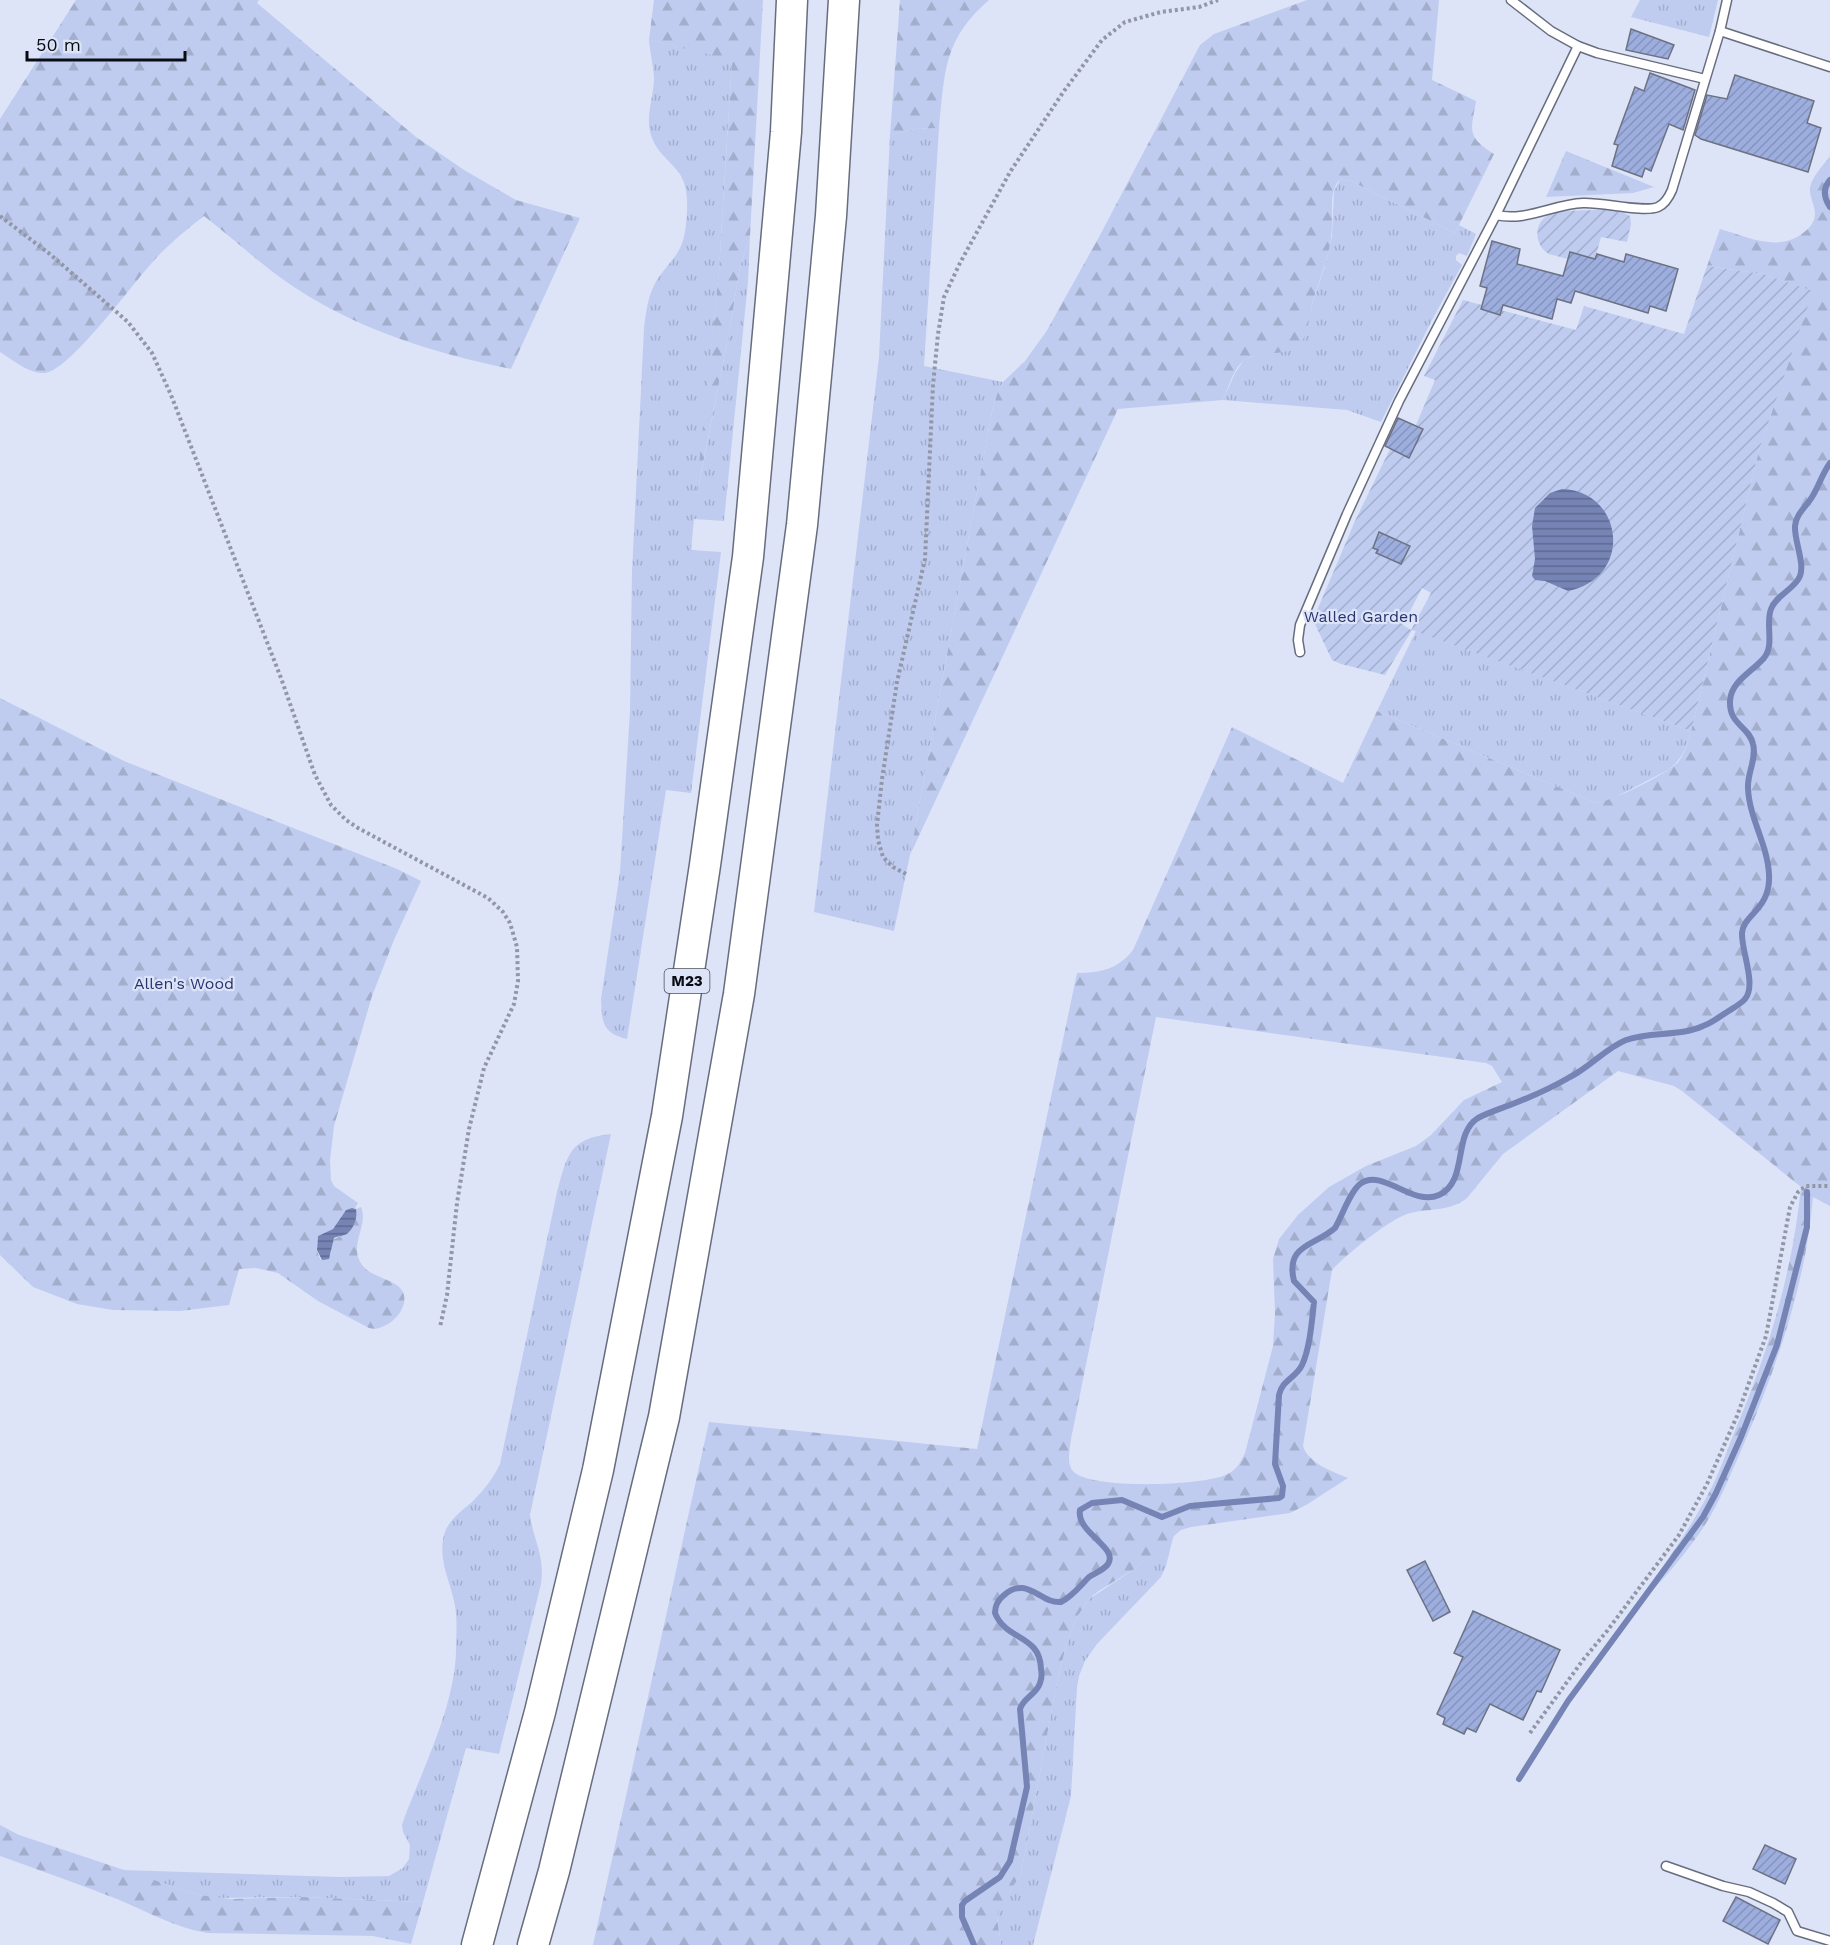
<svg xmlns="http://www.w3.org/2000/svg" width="1830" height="1945" viewBox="0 0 1830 1945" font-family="'Work Sans',sans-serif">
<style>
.grass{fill:url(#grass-tufts)}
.forest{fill:url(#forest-firs);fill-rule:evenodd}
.garden{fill:url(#garden-furrows);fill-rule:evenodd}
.water{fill:url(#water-rules)}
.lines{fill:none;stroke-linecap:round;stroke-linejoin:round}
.stream{stroke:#7584b4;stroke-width:6}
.building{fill:url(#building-hatch);stroke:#6c7283;stroke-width:1.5}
.lane-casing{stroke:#676d7e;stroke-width:11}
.highway-casing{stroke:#676d7e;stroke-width:33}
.path{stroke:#9297a7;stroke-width:4;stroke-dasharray:3 3;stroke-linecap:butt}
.lane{stroke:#fff;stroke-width:8}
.highway{stroke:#fff;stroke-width:30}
.labels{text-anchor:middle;stroke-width:4.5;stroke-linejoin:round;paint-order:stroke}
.shield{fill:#dde4f8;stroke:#494d58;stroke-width:1.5}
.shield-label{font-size:15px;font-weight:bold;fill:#0a0c13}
.park-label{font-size:16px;fill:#263470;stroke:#dde4f8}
</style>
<defs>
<pattern id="grass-tufts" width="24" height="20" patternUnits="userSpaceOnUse" patternTransform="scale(1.5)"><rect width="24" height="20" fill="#bfccf0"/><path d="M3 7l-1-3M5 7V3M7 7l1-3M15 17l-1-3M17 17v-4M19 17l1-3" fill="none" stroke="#a3aecd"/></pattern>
<pattern id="forest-firs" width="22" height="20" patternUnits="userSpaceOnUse" patternTransform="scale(1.5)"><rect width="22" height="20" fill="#bfccf0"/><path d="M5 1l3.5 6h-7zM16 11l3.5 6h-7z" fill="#a3aecd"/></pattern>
<pattern id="garden-furrows" width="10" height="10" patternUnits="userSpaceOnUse" patternTransform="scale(1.5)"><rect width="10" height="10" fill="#bfccf0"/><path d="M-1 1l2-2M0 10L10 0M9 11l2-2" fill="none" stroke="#a3aecd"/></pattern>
<pattern id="water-rules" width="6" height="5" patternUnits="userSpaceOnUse" patternTransform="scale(1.5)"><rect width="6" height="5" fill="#7584b4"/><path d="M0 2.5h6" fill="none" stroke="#5e6a91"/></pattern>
<pattern id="building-hatch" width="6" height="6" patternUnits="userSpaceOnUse" patternTransform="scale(1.5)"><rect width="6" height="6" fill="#9cadde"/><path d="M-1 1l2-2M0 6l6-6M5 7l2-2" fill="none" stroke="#8594be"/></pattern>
</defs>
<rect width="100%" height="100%" fill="#dde4f8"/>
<g class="grass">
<path d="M 1640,0 L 1718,0 L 1709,37 L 1631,17 Z"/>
<path d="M 649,40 L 732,59 L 719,271 L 697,494 L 729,333 L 740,267 L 750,236 L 748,282 L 724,521 L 694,519 L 691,550 L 721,552 L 691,793 L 666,790 L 627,1039 C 602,1033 602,1022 601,999 L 620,872 L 630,711 L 632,572 L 644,328 C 646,312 648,294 657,280 C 672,257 683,255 686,224 C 688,205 689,182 675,168 C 666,158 655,149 651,135 C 645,117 654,96 654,77 C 653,65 650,52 649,40 Z"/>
<path d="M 939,128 L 924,366 L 1003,382 L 998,391 L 992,411 L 910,855 L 894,931 L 814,912 L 879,357 L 890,135 L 915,129 Z"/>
<path d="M 1340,179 L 1351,181 L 1455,233 L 1459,225 L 1476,234 L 1467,256 L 1459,253 L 1456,256 L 1456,260 L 1462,265 L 1432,320 L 1381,422 L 1347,410 L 1223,400 L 1235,373 L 1244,360 L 1305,334 L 1313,301 L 1325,266 L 1332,236 L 1334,191 Z"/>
<path d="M 1416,631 L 1691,731 C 1686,748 1682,761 1666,771 L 1610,800 L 1596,803 L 1377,711 Z"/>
<path d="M 611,1134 L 530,1515 C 534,1542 545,1555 541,1584 L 499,1754 L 466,1748 L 423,1902 L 304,1897 L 215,1898 L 199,1895 L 122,1870 L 340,1877 L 389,1876 L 403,1868 L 409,1859 L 410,1845 L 403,1832 L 402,1825 L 405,1816 C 424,1767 455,1704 456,1651 C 456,1635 458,1617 454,1601 C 449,1578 438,1559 444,1535 C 448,1520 463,1510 473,1501 C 484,1490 494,1477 500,1464 L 557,1192 C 567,1156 569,1138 611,1134 Z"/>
<path d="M 1174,1534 L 1166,1566 L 1161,1577 L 1097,1644 L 1085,1661 L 1079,1676 L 1077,1687 L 1071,1796 L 1033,1945 L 1001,1945 L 997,1917 L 998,1909 L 1021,1874 L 1057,1682 L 1065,1650 L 1075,1620 L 1089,1599 L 1136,1568 Z"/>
</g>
<g class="forest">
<path d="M 76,0 L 259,0 L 257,3 L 416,137 L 464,170 L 516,200 L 580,218 L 511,369 C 434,353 361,331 294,287 C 262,266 234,239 204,216 C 186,230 165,247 150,265 C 131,286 70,370 45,373 C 29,374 13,360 0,352 L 0,119 Z"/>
<path d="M 654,0 L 763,0 L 750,236 L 740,267 L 729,333 L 695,503 L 719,271 L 732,60 L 649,40 Z"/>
<path d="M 900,0 L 989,0 C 943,40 945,72 939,128 L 915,129 L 890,135 Z"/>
<path d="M 1307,0 L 1439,0 L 1432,80 L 1476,101 C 1471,131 1466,136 1494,154 L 1455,233 L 1351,181 L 1340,179 C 1329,191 1333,209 1332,224 C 1332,252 1320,277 1312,304 C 1310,314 1309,325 1305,335 C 1295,362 1264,347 1245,360 C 1233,368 1229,387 1223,400 L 1118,409 L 910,855 L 992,411 L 998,391 L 1003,382 L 1025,361 L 1046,332 L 1099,237 L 1200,45 L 1214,34 Z"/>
<path d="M 1566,151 L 1654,187 L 1633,193 L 1546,197 Z"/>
<path d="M 1830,156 L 1830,1206 L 1813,1197 C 1806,1283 1777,1366 1743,1446 C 1730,1475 1719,1505 1701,1531 C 1678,1565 1648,1595 1621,1625 C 1650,1584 1681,1544 1705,1500 C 1717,1479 1725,1456 1734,1433 C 1768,1353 1792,1275 1801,1187 L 1682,1091 L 1674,1086 L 1618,1071 L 1503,1154 L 1467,1198 C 1449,1212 1431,1208 1410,1213 C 1389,1219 1347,1254 1332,1270 L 1303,1446 C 1308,1463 1333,1472 1348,1478 L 1306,1505 L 1290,1513 L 1191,1527 L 1181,1530 L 1136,1568 L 1097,1592 L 1089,1599 L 1075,1620 L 1065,1650 L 1057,1682 L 1021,1874 L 998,1910 L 997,1918 L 1001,1945 L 593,1945 L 709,1422 L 977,1449 L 1077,973 C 1101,973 1118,969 1133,950 L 1232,727 L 1343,783 L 1377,711 L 1596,803 C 1610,802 1670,773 1679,761 C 1685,753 1688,741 1691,731 L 1759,450 L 1812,291 L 1763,274 L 1707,266 L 1720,229 C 1746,236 1778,253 1803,233 C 1809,229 1815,222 1815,214 C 1815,207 1811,199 1810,192 C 1809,179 1823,166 1830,156 ZM 1156,1017 L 1486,1063 L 1492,1066 L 1502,1082 L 1464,1100 L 1431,1135 L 1416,1146 L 1366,1166 L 1329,1187 L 1298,1215 L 1279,1239 L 1273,1259 L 1275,1313 L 1273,1346 L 1245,1453 C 1240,1463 1237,1469 1228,1474 C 1205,1486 1088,1490 1073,1471 C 1066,1463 1070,1449 1071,1439 Z"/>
<path d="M 0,698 L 124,761 L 397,869 L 421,881 L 394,940 L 372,996 L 334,1126 L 330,1160 L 331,1180 L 334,1186 L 358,1203 L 355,1208 L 346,1210 L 333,1229 L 318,1236 C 317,1245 316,1253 321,1260 L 331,1254 L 332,1240 L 345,1234 L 357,1212 L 356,1209 L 361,1207 C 368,1223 353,1240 358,1257 C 364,1275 382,1276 395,1284 C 412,1294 403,1313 391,1322 C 383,1327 378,1330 369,1328 L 318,1301 L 278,1273 L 256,1268 L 239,1269 L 229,1305 L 180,1311 L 113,1310 L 77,1304 L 33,1287 L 0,1255 Z"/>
<path d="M 0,1825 L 19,1835 L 199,1895 L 231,1899 L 304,1897 L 423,1902 L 411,1944 L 373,1936 L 208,1933 C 176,1928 148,1912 117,1899 C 79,1884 39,1870 0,1856 Z"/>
</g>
<g class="garden">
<path d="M 1596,210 L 1618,210 L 1630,216 L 1631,224 L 1627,242 L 1601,237 L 1595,259 L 1570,252 L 1568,259 C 1562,257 1555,256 1549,254 C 1534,246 1533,222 1549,215 C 1563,209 1582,211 1596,210 Z"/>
<path d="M 1707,266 L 1763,274 L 1813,291 L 1759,450 L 1691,731 L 1412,630 L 1385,675 L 1341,664 L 1332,660 L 1313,620 L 1355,521 L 1390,449 L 1409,457 L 1422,429 L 1416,425 L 1435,380 L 1424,376 L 1463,300 L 1576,330 L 1584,306 L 1684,334 ZM 1380,532 L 1409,546 L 1401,564 L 1377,553 L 1377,550 L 1373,547 ZM 1422,588 L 1431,593 L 1411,630 L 1403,625 Z"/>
</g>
<g class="water">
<path d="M 1562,489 C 1624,491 1634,578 1568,591 L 1545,581 L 1535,580 L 1532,576 L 1535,559 L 1532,526 L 1535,508 L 1550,493 Z"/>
<path d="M 352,1208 L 356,1209 C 358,1216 354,1228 348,1233 C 345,1236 338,1236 334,1238 L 329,1259 L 322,1260 L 317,1250 L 318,1236 L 333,1229 L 346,1210 Z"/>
</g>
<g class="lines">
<g class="stream">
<path d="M 1830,180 C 1822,189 1824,198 1830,207"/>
<path d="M 1519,1779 L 1568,1701 L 1703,1517 L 1716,1493 L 1741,1437 L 1777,1345 L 1807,1227 L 1807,1192"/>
<path d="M 974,1945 L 962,1917 L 962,1905 L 965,1901 L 1000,1877 L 1010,1861 L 1027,1787 L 1020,1709 C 1023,1698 1037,1694 1040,1683 C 1042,1678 1042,1674 1041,1669 C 1040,1634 1006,1641 995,1613 C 995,1606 997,1601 1003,1596 C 1027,1574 1040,1604 1061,1602 C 1072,1597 1081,1585 1089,1577 C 1095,1573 1104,1570 1108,1564 C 1119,1547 1076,1533 1080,1510 L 1092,1503 L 1122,1500 L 1162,1517 L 1190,1506 L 1279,1498 L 1282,1496 L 1283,1486 L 1275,1464 L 1279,1395 C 1282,1380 1296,1378 1302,1365 C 1310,1348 1312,1320 1314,1302 L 1294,1281 C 1285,1244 1315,1246 1335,1228 C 1342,1216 1350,1192 1360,1184 C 1382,1167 1412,1207 1439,1195 C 1469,1181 1452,1134 1478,1118 C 1489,1112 1503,1108 1515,1103 C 1533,1096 1553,1087 1570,1077 C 1590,1067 1606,1048 1626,1040 C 1651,1031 1679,1037 1703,1026 C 1712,1023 1719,1017 1727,1012 C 1733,1008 1741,1004 1745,999 C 1757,985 1741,950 1742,933 C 1743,915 1771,909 1769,875 C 1768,845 1749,818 1748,788 C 1747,774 1757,758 1753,744 C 1749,726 1729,725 1730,701 C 1731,681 1752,672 1764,658 C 1775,644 1765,625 1771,609 C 1776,595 1795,589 1800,576 C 1805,563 1794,540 1795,526 C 1796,514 1806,507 1812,497 C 1819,486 1822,474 1830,463"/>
</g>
</g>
<g class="building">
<path d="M 1631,29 L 1674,45 L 1668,59 L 1626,50 Z"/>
<path d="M 1650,73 L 1695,90 L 1683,130 L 1669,124 L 1651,171 L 1645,168 L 1642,177 L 1612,166 L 1618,145 L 1614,144 L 1635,87 L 1644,91 Z"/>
<path d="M 1735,75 L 1814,101 L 1807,123 L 1821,128 L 1808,172 L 1701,139 L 1695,135 L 1707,95 L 1727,99 Z"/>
<path d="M 1492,241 L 1520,249 L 1517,264 L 1563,276 L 1570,252 L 1595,259 L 1597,254 L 1624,262 L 1626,254 L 1678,269 L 1666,311 L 1650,306 L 1648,313 L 1575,291 L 1571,303 L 1557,299 L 1552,319 L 1503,305 L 1500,315 L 1481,309 L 1487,288 L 1480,286 Z"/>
<path d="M 1398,418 L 1423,429 L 1409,458 L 1385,446 Z"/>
<path d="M 1379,532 L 1410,546 L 1401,564 L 1376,553 L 1378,550 L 1373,548 Z"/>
<path d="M 1425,1561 L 1450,1612 L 1433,1621 L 1407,1570 Z"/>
<path d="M 1473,1611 L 1560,1650 L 1541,1692 L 1537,1691 L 1523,1720 L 1490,1704 L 1476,1732 L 1467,1728 L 1464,1734 L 1443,1724 L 1445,1718 L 1437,1714 L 1463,1657 L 1454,1653 Z"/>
<path d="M 1765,1845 L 1796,1859 L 1785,1884 L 1753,1869 Z"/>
<path d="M 1736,1897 L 1780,1920 L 1768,1944 L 1723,1921 Z"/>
</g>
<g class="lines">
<g class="lane-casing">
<g id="lane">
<path d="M 1727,0 L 1720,31 L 1830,67"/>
<path d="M 1578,46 L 1597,53 L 1705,79"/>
<path d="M 1496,215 L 1578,46 L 1551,31 L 1511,0"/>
<path d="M 1300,652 L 1298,640 L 1300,625 L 1347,514 L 1399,401 L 1496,215 C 1526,222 1554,204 1583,203 C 1603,202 1643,213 1658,207 C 1665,204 1669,197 1672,190 L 1720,31"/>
<path d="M 1666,1866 L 1723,1886 L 1749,1892 L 1773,1903 L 1788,1912 L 1797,1931 L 1830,1941"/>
</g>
</g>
<g class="highway-casing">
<g id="highway">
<path d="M 477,1945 L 540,1712 L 598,1470 L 667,1116 L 705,865 L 748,557 L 786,132 L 792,0"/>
<path d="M 533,1945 L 554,1871 L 664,1417 L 739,994 L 802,525 L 831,216 L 844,0"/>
</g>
</g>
<g class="path">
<path d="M 0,216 L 51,255 L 128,322 L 152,353 L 171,395 L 281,678 L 315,775 L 331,805 L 346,820 L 358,828 L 488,898 L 503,912 L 510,923 L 517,947 L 518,981 L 514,1004 L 484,1068 L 469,1129 L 457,1203 L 447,1295 L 440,1327"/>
<path d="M 906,874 L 893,867 L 883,857 L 878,840 L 877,825 L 882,779 L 897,682 L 925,559 L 933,385 L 938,334 L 944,297 L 960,263 L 1010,172 L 1064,91 L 1102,40 L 1125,22 L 1161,12 L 1199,7 L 1218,0"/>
<path d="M 1530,1733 L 1583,1660 L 1607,1631 L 1679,1535 L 1707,1484 L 1737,1416 L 1766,1336 L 1790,1207 L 1798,1192 L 1806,1186 L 1830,1186"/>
</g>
<use href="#lane" class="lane"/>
<use href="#highway" class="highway"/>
</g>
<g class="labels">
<rect class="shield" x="664.5" y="969" width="45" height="24" rx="4.5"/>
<g class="shield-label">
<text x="687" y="986">M23</text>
</g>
<g class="park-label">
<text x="1361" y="622">Walled Garden</text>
<text x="184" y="989">Allen's Wood</text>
</g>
</g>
<path d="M27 51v9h158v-9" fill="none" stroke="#0a0c13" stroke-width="3"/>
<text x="36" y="51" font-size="18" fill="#0a0c13" stroke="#dde4f8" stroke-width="4.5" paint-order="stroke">50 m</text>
</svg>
